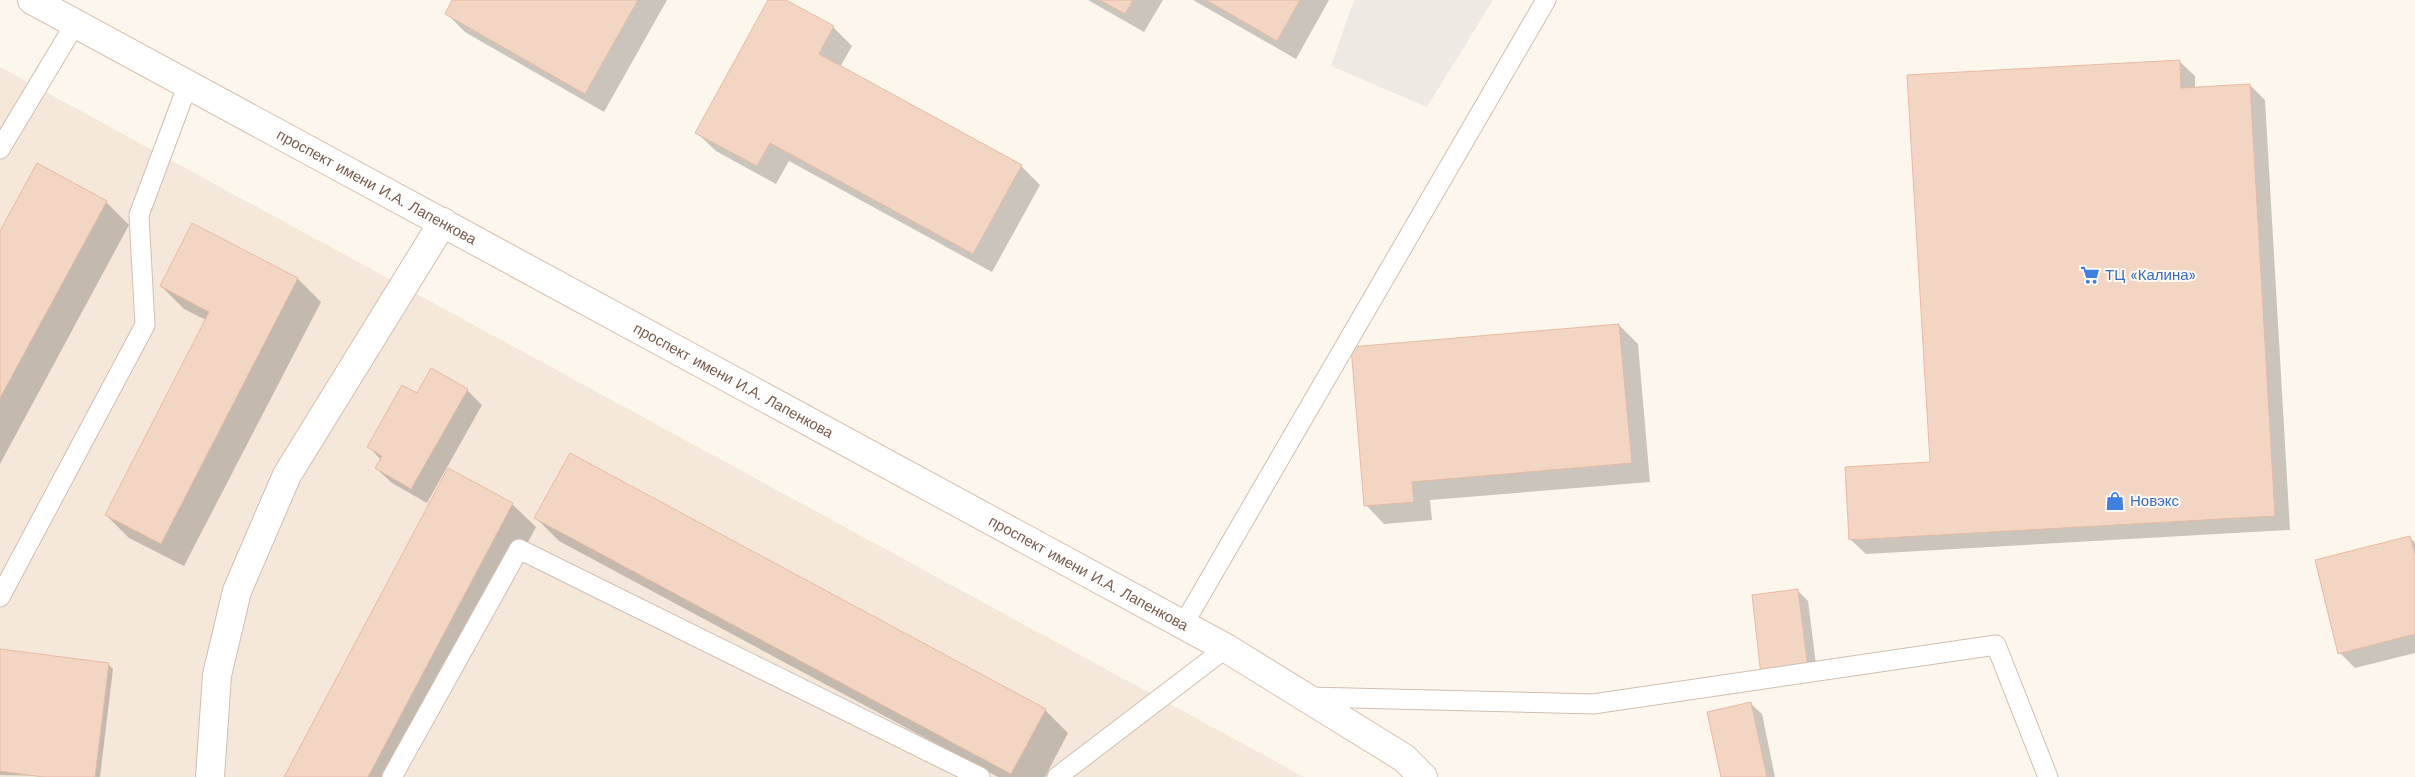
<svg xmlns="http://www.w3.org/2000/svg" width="2415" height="777" viewBox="0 0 2415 777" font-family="'Work Sans',sans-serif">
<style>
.residential{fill:#f5e8da}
.industrial{fill:#efe9e4}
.shadow{fill:#0003}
.building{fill:#f3d5c3;stroke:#e6bba3}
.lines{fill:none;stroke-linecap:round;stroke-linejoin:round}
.lane-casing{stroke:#d1beb0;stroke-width:21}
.street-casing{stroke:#d1beb0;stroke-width:30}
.secondary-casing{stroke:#d6c0b0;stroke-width:30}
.lane{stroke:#fff;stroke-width:19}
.street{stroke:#fff;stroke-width:28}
.secondary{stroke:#fff;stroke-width:28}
.labels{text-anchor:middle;stroke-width:4;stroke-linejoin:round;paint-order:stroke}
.street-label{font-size:15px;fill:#7a5c4d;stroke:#fffaf3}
.shop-label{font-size:15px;fill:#366cbe;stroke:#fffaf3;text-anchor:start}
</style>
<rect width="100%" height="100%" fill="#fdf6ec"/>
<path class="residential" d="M 0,67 L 1304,777 L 0,777 Z"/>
<path class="industrial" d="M 1354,0 L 1493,0 L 1427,107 L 1331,66 Z"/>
<g class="shadow">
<path d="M 454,0 L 667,0 L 604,112 L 465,32 L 446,13 Z"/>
<path d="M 769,0 L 784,0 L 833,27 L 852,46 L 840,67 L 1021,166 L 1040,185 L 992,272 L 789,161 L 776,184 L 716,151 L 697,133 Z"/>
<path d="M 1088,0 L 1163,0 L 1144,32 Z"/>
<path d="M 1193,0 L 1329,0 L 1296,59 Z"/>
<path d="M 2179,61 L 2195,76 L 2195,88 L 2250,85 L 2265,100 L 2290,530 L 1866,554 L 1850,539 L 1931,464 Z"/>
<path d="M 106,202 L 129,225 L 0,464 L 0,234 Z"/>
<path d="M 298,279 L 321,302 L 184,566 L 129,538 L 106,515 L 206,320 L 184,309 L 161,286 Z"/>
<path d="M 1619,325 L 1638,344 L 1650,482 L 1430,500 L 1432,520 L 1384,524 L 1366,505 Z"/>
<path d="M 467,390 L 482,405 L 427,503 L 392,483 L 376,468 L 381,460 L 369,447 L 418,395 Z"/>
<path d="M 449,470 L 512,504 L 536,527 L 403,777 L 285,777 Z"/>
<path d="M 536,518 L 1045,710 L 1068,733 L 1045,777 L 998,777 L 559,541 Z"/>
<path d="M 2410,538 L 2415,543 L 2415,653 L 2355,668 L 2340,653 Z"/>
<path d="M 1798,591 L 1808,601 L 1818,680 L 1773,685 Z"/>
<path d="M 0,650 L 108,664 L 113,669 L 100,777 L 0,775 Z"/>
<path d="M 1751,704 L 1762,714 L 1775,777 L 1722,777 Z"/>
</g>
<g class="building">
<path d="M 452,0 L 638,0 L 585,94 L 445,14 Z"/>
<path d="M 768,0 L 786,0 L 834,26 L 819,54 L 1022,165 L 973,254 L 770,143 L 757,166 L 695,133 Z"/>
<path d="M 1100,0 L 1133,0 L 1125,14 Z"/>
<path d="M 1206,0 L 1300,0 L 1277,41 Z"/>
<path d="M 2180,60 L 2181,88 L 2250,84 L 2275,516 L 1849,540 L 1845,467 L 1930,462 L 1907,75 Z"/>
<path d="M 37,163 L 107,201 L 0,398 L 0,231 Z"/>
<path d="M 192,223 L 298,278 L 161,544 L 105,515 L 209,312 L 160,286 Z"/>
<path d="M 1619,324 L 1632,463 L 1412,482 L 1414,502 L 1364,506 L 1351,347 Z"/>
<path d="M 431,368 L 468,389 L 411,489 L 375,468 L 382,456 L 367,447 L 402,385 L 417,393 Z"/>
<path d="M 570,453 L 1046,709 L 1011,774 L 534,518 Z"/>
<path d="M 448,468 L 513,503 L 368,777 L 284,777 Z"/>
<path d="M 2410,536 L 2415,555 L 2415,634 L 2338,654 L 2315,560 Z"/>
<path d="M 1798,589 L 1808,669 L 1761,675 L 1752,595 Z"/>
<path d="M 0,649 L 109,663 L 95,777 L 43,777 L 0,771 Z"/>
<path d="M 1751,702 L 1767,777 L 1721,777 L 1707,712 Z"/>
</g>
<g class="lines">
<g class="lane-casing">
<g id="lane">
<path d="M 0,149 L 75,24"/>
<path d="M 0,597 L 145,325 L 139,215 L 188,84"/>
<path d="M 1183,625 L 1546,0"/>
<path d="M 1308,697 L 1593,704 L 1996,645 L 2048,777"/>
<path d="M 392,777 L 519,549 L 980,777"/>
<path d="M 1057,777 L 1226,648"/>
</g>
</g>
<g class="street-casing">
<path id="street" d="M 210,777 L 217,675 L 237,591 L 287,475 L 443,222"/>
</g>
<g class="secondary-casing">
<g id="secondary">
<path id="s1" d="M 32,0 L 1226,648 L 1404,758 L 1423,777"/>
</g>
</g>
<use href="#lane" class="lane"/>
<use href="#street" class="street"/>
<use href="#secondary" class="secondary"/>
</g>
<defs>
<g id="supermarket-bare" transform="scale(1.5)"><path d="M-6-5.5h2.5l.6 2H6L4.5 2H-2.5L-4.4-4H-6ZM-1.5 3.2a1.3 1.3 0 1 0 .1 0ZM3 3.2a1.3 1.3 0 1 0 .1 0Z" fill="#3f7fe0" stroke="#fffaf3" stroke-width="2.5" paint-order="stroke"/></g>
<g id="shop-bare" transform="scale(1.5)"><path d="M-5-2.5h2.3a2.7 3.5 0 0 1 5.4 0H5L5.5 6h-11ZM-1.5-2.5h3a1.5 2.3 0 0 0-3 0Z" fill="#3f7fe0" stroke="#fffaf3" stroke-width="2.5" paint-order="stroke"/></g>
</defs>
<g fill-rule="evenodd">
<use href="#supermarket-bare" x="2090" y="275"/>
<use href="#shop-bare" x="2115" y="501"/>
</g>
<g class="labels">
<g class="street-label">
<text dy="5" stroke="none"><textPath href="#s1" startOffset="392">проспект имени И.А. Лапенкова</textPath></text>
<text dy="5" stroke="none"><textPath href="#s1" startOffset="798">проспект имени И.А. Лапенкова</textPath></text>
<text dy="5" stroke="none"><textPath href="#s1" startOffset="1202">проспект имени И.А. Лапенкова</textPath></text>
</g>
<g class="shop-label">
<text x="2105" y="280">ТЦ «Калина»</text>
<text x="2130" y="506">Новэкс</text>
</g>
</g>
</svg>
